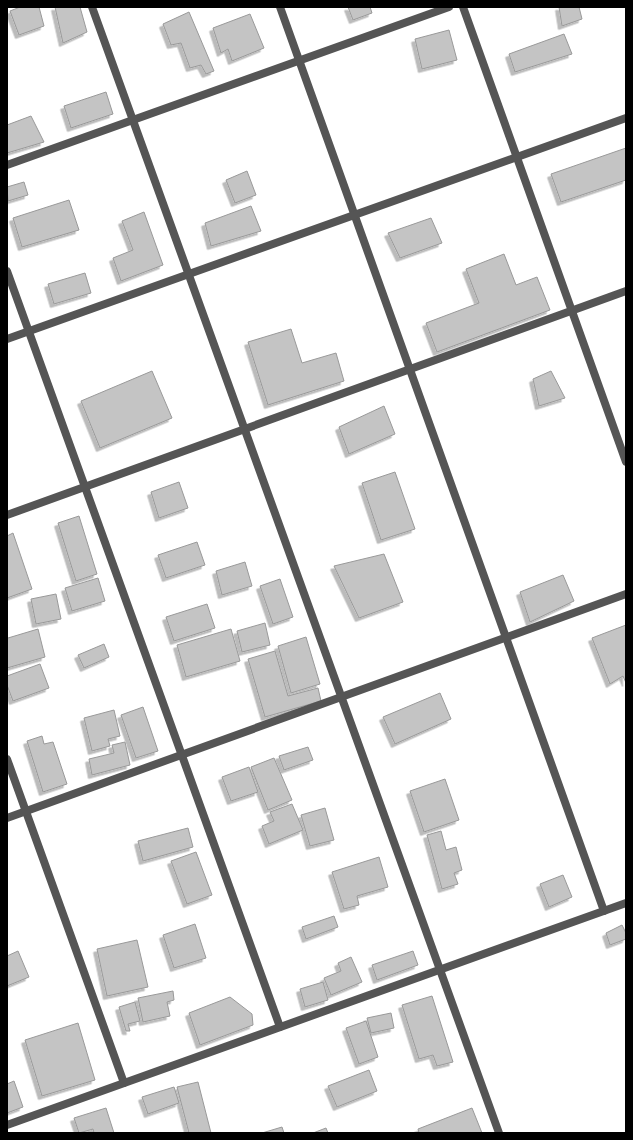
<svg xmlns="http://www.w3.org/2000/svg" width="633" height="1140" viewBox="0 0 633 1140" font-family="'Roboto Condensed',sans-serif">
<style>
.building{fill:#c4c4c4;stroke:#999;filter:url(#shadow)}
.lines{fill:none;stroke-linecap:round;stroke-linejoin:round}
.minor{stroke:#555;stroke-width:8}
</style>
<defs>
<filter id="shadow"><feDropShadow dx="-3.5" dy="3.5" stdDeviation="0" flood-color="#0004"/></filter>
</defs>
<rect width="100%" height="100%" fill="#fff"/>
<g class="building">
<path d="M 20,7 L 39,7 L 44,26 L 19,35 L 10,11 Z"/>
<path d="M 55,7 L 80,7 L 87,32 L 63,43 Z"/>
<path d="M 348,7 L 370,7 L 372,13 L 353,20 Z"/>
<path d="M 559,7 L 579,7 L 582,19 L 562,26 Z"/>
<path d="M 189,12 L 214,71 L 206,74 L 201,65 L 190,68 L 181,43 L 171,45 L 163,24 Z"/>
<path d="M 250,14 L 264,48 L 232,61 L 228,49 L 221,53 L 213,28 Z"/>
<path d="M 449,30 L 457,60 L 422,69 L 415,39 Z"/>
<path d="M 564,34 L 572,54 L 515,72 L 509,54 Z"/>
<path d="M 106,92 L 113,114 L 71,128 L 64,106 Z"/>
<path d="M 31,116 L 44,142 L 7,153 L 7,125 Z"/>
<path d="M 626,148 L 626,180 L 561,202 L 551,174 Z"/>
<path d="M 247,171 L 256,195 L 235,203 L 226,180 Z"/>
<path d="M 24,182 L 28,195 L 8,201 L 7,187 Z"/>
<path d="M 69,200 L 79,230 L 22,247 L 13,218 Z"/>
<path d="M 251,206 L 261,231 L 211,246 L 205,223 Z"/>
<path d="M 144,212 L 163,265 L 121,281 L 113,258 L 133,250 L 122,221 Z"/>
<path d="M 431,218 L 442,243 L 400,258 L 388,233 Z"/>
<path d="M 504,254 L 516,285 L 537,277 L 550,310 L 437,352 L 426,323 L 479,303 L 466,269 Z"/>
<path d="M 85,273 L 91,293 L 54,304 L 48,284 Z"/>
<path d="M 291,329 L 302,363 L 336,353 L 344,381 L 268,405 L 248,342 Z"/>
<path d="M 152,371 L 172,418 L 100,448 L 81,401 Z"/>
<path d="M 551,371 L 565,398 L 539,406 L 533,379 Z"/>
<path d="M 384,406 L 395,434 L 349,454 L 339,427 Z"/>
<path d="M 395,472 L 415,529 L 381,540 L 362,483 Z"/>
<path d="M 179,482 L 188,508 L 159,518 L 151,492 Z"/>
<path d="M 79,516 L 97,574 L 76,581 L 58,523 Z"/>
<path d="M 13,533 L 32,589 L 7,598 L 7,536 Z"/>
<path d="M 197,542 L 205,565 L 166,578 L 158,555 Z"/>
<path d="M 384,554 L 403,602 L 359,618 L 334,566 Z"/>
<path d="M 245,562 L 252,586 L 222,595 L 216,571 Z"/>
<path d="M 563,575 L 574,601 L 530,622 L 520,592 Z"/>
<path d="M 98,578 L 105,601 L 72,611 L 65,588 Z"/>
<path d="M 280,579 L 293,617 L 273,624 L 260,586 Z"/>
<path d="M 56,594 L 61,619 L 36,624 L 31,599 Z"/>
<path d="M 207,604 L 215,628 L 174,641 L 166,617 Z"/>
<path d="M 265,623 L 270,645 L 242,652 L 237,631 Z"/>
<path d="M 626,625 L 626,683 L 623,676 L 610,684 L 592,638 Z"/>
<path d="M 38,629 L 45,657 L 7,668 L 7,637 L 8,638 Z"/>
<path d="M 231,629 L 240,661 L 186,677 L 177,645 Z"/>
<path d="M 306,637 L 320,684 L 291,693 L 278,646 Z"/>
<path d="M 104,644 L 109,657 L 84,668 L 78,655 Z"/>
<path d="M 275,651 L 288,696 L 318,688 L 321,701 L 265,717 L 248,659 Z"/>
<path d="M 40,664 L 49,688 L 13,701 L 7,685 L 7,676 Z"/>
<path d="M 440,693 L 451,719 L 395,744 L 383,717 Z"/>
<path d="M 143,707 L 158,751 L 136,758 L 121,715 Z"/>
<path d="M 114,710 L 120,736 L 108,739 L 110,746 L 92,751 L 84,718 Z"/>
<path d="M 42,736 L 44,744 L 53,742 L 67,784 L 43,792 L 27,741 Z"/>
<path d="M 125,742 L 130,765 L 92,775 L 89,759 L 114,753 L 112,745 Z"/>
<path d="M 308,747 L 313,760 L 284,770 L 279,756 Z"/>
<path d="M 274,758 L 292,800 L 268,810 L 251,767 Z"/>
<path d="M 249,767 L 258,792 L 231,801 L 222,777 Z"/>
<path d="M 445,779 L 459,820 L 424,832 L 410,791 Z"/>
<path d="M 292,804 L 303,830 L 269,844 L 262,826 L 274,821 L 270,812 Z"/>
<path d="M 325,808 L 334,840 L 310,846 L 301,815 Z"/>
<path d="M 188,828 L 193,847 L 143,861 L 138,841 Z"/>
<path d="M 441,831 L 446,850 L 456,847 L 462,870 L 454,873 L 458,884 L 442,889 L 427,835 Z"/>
<path d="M 196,852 L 212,895 L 187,904 L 171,861 Z"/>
<path d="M 379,857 L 388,887 L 357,896 L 359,905 L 344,909 L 332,872 Z"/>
<path d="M 563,875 L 572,897 L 549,907 L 540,884 Z"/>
<path d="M 334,916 L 338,927 L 306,939 L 302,927 Z"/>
<path d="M 195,924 L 206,958 L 174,968 L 163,935 Z"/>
<path d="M 622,925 L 626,933 L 626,939 L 610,945 L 606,933 Z"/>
<path d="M 137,940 L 148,987 L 107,996 L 97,949 Z"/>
<path d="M 18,951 L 29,977 L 7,986 L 7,956 Z"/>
<path d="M 413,951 L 418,965 L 377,980 L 372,965 Z"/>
<path d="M 351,957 L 362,982 L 331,995 L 324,978 L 341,971 L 338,963 Z"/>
<path d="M 323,982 L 328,1000 L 305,1007 L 300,989 Z"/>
<path d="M 173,991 L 174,1000 L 167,1002 L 170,1016 L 143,1022 L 138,998 Z"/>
<path d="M 432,996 L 453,1062 L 437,1066 L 433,1055 L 419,1059 L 402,1005 Z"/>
<path d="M 230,997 L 252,1014 L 253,1025 L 200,1045 L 189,1013 Z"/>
<path d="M 135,1002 L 140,1021 L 128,1024 L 130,1031 L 126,1031 L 119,1007 Z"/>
<path d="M 391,1013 L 394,1028 L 371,1033 L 367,1018 Z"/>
<path d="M 366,1021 L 378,1057 L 359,1064 L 346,1028 Z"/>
<path d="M 78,1023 L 95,1080 L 42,1096 L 25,1040 Z"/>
<path d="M 369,1070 L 377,1091 L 337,1107 L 328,1086 Z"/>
<path d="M 14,1081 L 23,1107 L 7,1113 L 7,1084 Z"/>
<path d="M 198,1082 L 211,1133 L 189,1133 L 177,1087 Z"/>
<path d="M 174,1087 L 179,1103 L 148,1114 L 142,1097 Z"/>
<path d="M 106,1108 L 114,1133 L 94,1133 L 93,1129 L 79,1133 L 74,1118 Z"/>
<path d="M 472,1108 L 482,1133 L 419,1133 L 418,1129 Z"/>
<path d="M 282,1127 L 284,1133 L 262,1133 Z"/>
<path d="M 326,1128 L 328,1133 L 313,1133 Z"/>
</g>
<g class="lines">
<g class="minor">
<path d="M 92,7 L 499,1133"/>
<path d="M 280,7 L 604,911"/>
<path d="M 463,7 L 626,462"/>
<path d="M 7,165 L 449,7"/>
<path d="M 7,271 L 280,1027"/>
<path d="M 7,339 L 626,118"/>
<path d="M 7,515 L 626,291"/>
<path d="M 7,759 L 124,1083"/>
<path d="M 7,818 L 626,594"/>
<path d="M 7,1125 L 626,903"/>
</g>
</g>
<rect width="633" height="1140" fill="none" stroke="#000000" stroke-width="16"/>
</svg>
